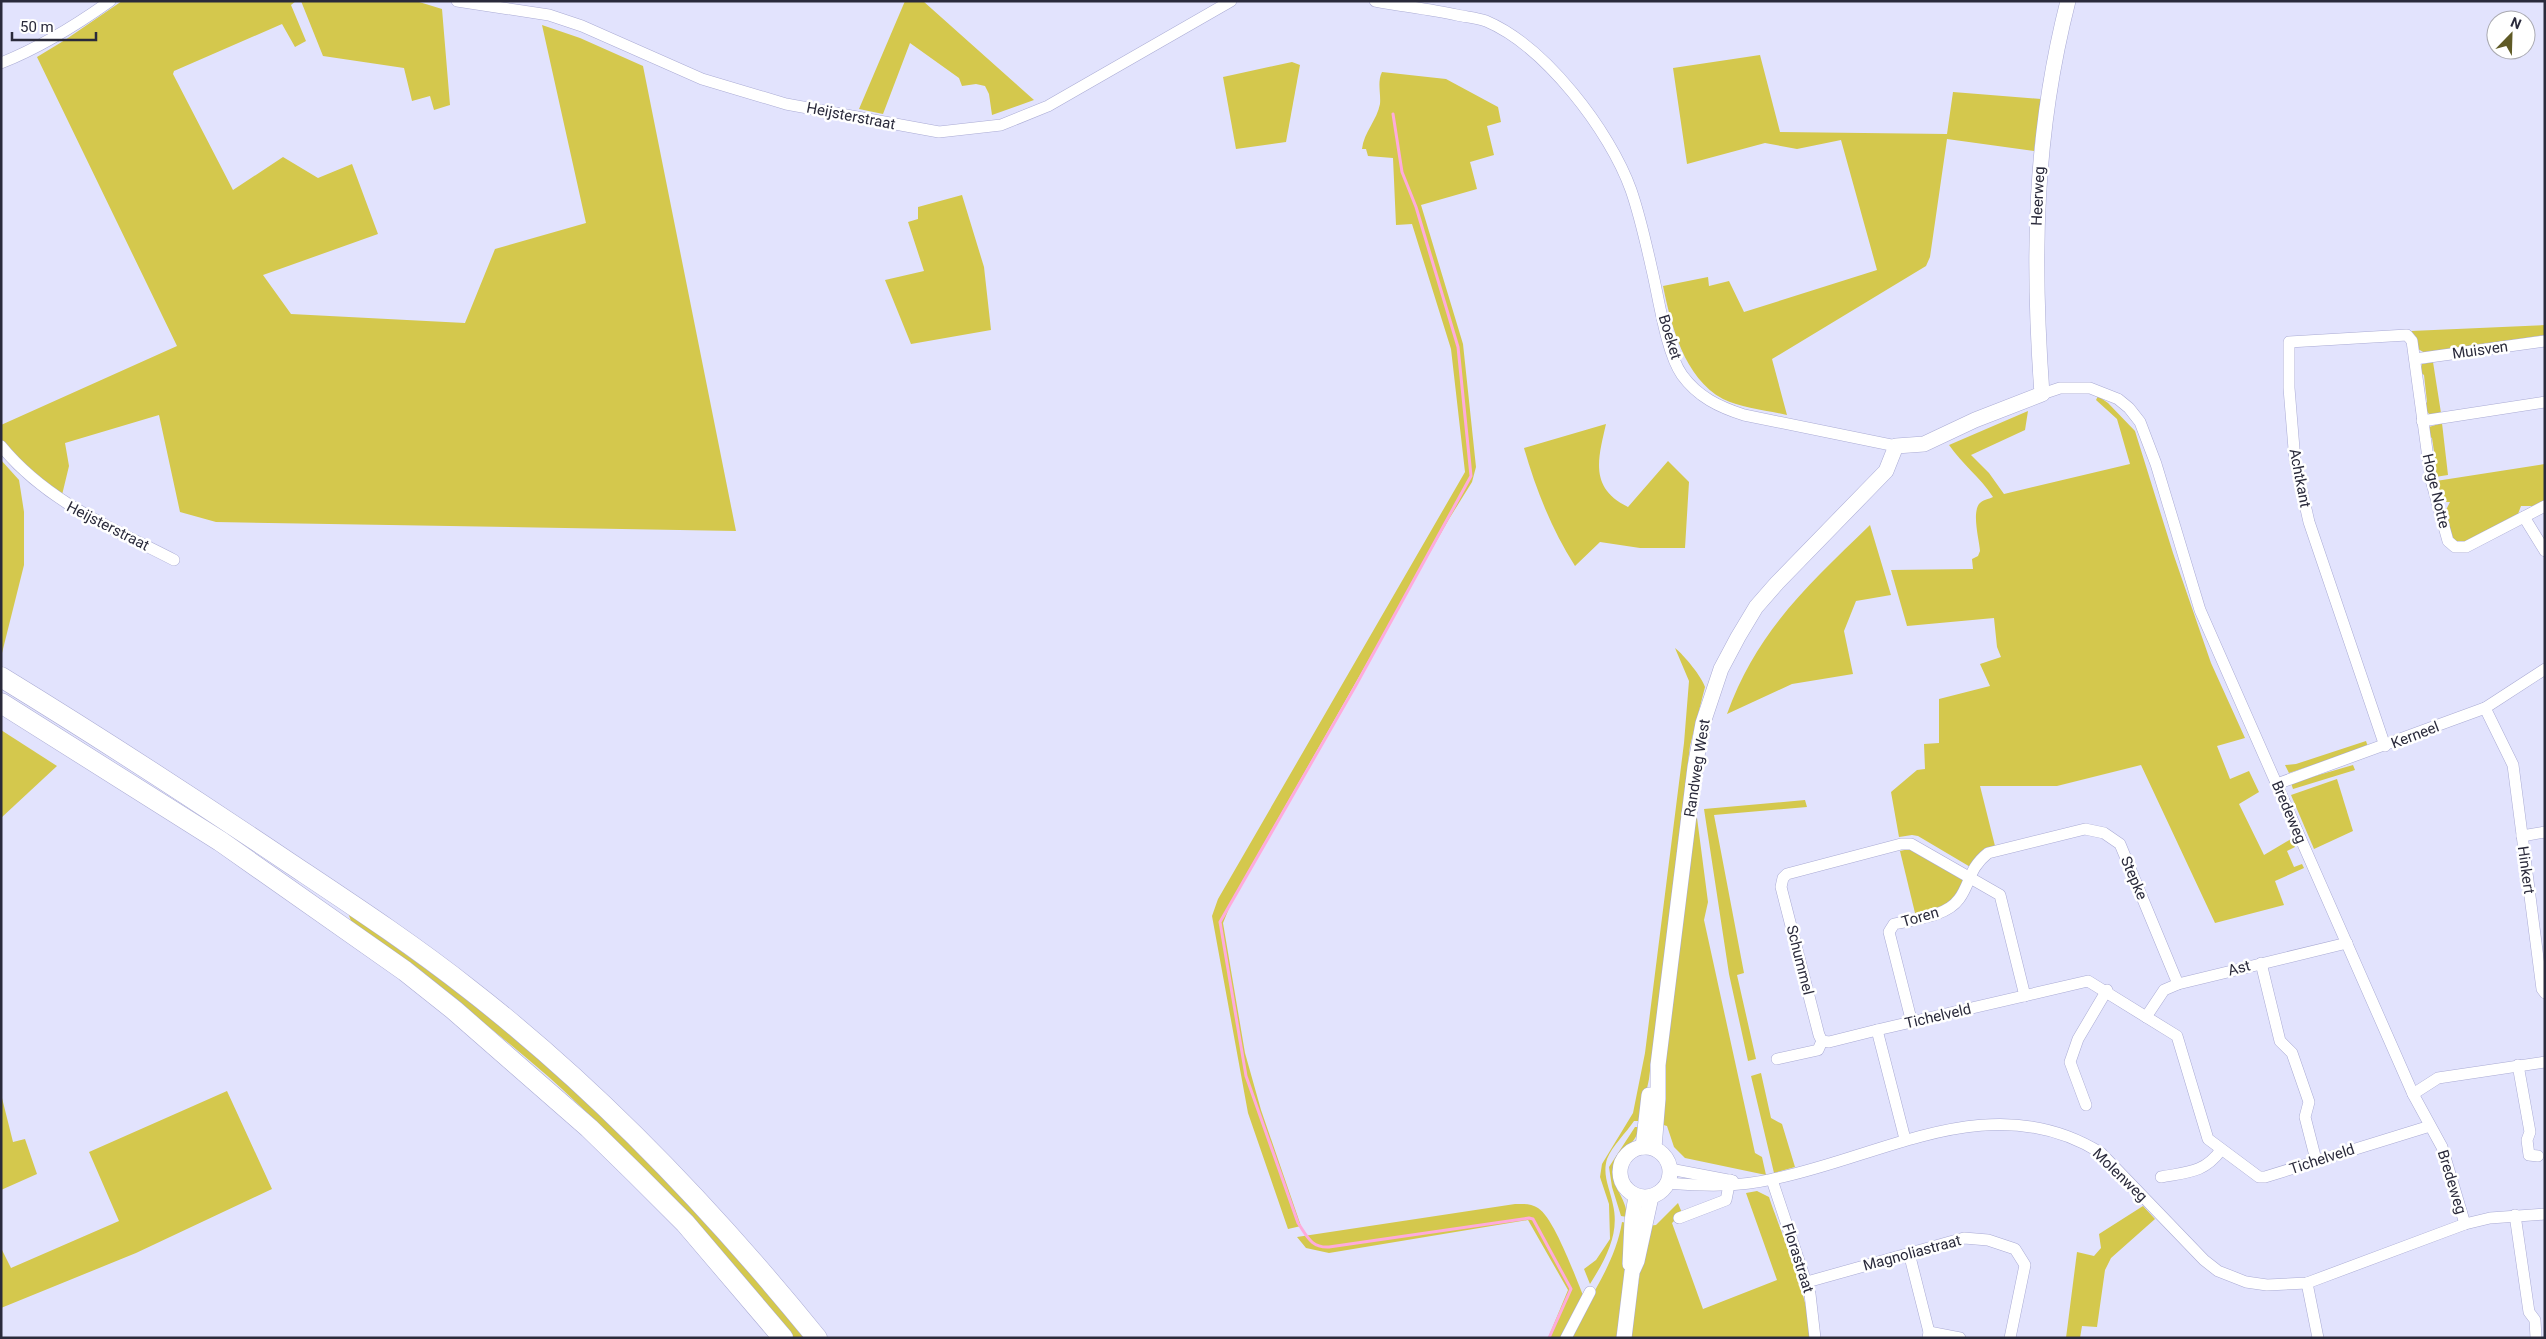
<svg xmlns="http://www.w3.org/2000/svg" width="2546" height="1339" viewBox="0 0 2546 1339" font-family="Roboto,sans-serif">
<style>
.green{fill:#d4c84d}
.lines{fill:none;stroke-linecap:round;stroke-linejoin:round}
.stream{stroke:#feabdc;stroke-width:3}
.street-casing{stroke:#aaabd4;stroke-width:12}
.secondary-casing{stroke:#aaabd4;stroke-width:16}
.highway-casing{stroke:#aaabd4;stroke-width:21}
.street{stroke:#fff;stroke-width:11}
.secondary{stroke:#fff;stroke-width:15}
.highway{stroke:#fff;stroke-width:20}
.labels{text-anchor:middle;stroke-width:5;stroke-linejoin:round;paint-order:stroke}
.street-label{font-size:15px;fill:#2a2a3b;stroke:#fff}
</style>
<rect width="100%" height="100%" fill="#e2e3fd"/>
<g class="green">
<path d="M 122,1 L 296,1 L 291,5 L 306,41 L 295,47 L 282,24 L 174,71 L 173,74 L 233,190 L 283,157 L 318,178 L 352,164 L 378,234 L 263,275 L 291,314 L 465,323 L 495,249 L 586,223 L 542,25 L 580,38 L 643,66 L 736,531 L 216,522 L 180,512 L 159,415 L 65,443 L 69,466 L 62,495 L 17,459 L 1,440 L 1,425 L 177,346 L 37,57 L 65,40 Z"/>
<path d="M 301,1 L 416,1 L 442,9 L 450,105 L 434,110 L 430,96 L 412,101 L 404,68 L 323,56 Z"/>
<path d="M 905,1 L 923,1 L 1034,100 L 992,115 L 989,94 L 985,86 L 976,84 L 962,86 L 959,78 L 910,43 L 883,114 L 859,109 Z"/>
<path d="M 1760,55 L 1780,132 L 1947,134 L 1953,92 L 2041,99 L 2034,151 L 1947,139 L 1930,257 L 1926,266 L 1772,359 L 1787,415 C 1766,410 1741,408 1723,399 C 1684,378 1671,325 1663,286 L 1708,277 L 1709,286 L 1729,281 L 1744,312 L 1877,270 L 1841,140 L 1797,149 L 1765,143 L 1687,164 L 1673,68 Z"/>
<path d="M 1292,62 L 1300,65 L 1286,142 L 1236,149 L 1223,77 Z"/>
<path d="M 1382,72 L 1446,79 L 1498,107 L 1501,122 L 1487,126 L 1494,155 L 1470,162 L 1477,189 L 1421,205 L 1463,344 L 1476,467 L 1472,482 L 1449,519 L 1234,896 L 1223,923 L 1245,1053 L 1261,1110 L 1301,1226 L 1288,1229 L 1248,1113 L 1212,916 L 1218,899 L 1465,472 L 1451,349 L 1412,224 L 1396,225 L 1393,158 L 1368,156 L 1366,149 L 1362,149 C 1364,132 1377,120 1380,104 C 1381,93 1377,82 1382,72 Z"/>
<path d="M 962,195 L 984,267 L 991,330 L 911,344 L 885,280 L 924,271 L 908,222 L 918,219 L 918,207 Z"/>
<path d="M 2545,325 L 2545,335 L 2425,353 L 2418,349 L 2417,338 L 2411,331 Z"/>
<path d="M 2433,362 L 2441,413 L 2430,415 L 2423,407 L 2427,402 L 2424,375 L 2420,372 L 2422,364 Z"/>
<path d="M 2098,396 L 2108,403 L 2135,431 L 2173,553 L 2211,663 L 2245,738 L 2217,746 L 2230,779 L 2249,771 L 2259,792 L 2239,804 L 2264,855 L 2291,839 L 2295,847 L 2287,851 L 2294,867 L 2302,864 L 2304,868 L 2275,881 L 2284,905 L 2215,923 L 2141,765 L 2057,786 L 1980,786 L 1996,850 L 1972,868 L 1918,836 L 1912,835 L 1899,837 L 1891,792 L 1917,770 L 1925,769 L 1924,744 L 1939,743 L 1939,699 L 1990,686 L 1980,664 L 2001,657 L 1997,647 L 1994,618 L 1907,626 L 1891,570 L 1973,569 L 1972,559 L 1978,556 L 1980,551 C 1979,539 1972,514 1979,504 C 1982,500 1989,499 1993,497 C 1980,477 1962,464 1949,445 L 2028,411 L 2025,430 L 1971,455 L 1989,473 L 2004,494 L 2130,464 L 2117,419 L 2096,400 Z"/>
<path d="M 2442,423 L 2448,475 L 2435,477 L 2433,470 L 2436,465 L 2432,438 L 2427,435 L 2429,427 Z"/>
<path d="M 1606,424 C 1598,459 1589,488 1628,507 L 1668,461 L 1689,482 L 1685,548 L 1640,548 L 1600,542 L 1575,566 C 1552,530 1536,490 1524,448 Z"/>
<path d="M 1,460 L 19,480 L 24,512 L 24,565 L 1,657 Z"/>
<path d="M 2545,464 L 2545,500 L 2534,506 L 2521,506 L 2518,514 L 2462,543 L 2452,540 L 2444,514 L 2450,502 L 2441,502 L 2436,481 Z"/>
<path d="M 1870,525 L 1891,595 L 1856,601 L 1844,631 L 1853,674 L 1792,684 L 1727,714 C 1757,631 1808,585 1870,525 Z"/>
<path d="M 1675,648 C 1684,655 1702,677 1705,687 L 1690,746 L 1649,1079 L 1640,1121 L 1634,1121 C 1626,1133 1612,1146 1607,1159 C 1602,1176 1610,1188 1613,1205 C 1620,1234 1605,1260 1590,1284 L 1584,1269 L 1596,1260 L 1610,1239 L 1609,1204 L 1600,1177 L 1602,1164 L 1633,1113 L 1645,1053 L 1684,743 L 1689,681 Z"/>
<path d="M 1,730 L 57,766 L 1,818 Z"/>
<path d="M 2366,741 L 2368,747 L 2289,773 L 2285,765 L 2296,764 Z"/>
<path d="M 2353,765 L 2355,770 L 2293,789 L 2291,783 Z"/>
<path d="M 2337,779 L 2353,831 L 2314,849 L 2291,795 Z"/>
<path d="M 1805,800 L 1807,807 L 1714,815 L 1744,973 L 1737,975 L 1756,1059 L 1748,1061 L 1729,974 L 1704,809 Z"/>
<path d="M 1696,810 L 1708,902 L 1704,920 L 1755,1153 L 1762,1157 L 1766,1175 L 1685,1158 L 1674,1147 L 1667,1126 L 1660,1124 L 1663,1083 Z"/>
<path d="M 1909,849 L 1965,879 L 1952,905 L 1915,913 L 1900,851 Z"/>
<path d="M 348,913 C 425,968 503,1023 574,1086 C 658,1162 732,1250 804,1338 L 790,1338 C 716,1254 645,1165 562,1089 C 496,1029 422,976 351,921 Z"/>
<path d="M 1761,1073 L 1771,1118 L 1782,1124 L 1795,1167 L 1774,1173 L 1751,1076 Z"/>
<path d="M 227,1091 L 272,1189 L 136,1253 L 1,1308 L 1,1248 L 11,1268 L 119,1221 L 89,1152 Z"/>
<path d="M 1,1094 L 13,1142 L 25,1139 L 37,1174 L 1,1190 Z"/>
<path d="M 1635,1127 L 1639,1127 C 1635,1149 1618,1147 1614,1165 C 1609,1186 1627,1197 1627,1217 L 1621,1216 L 1612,1187 L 1609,1167 Z"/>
<path d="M 1757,1191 L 1769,1197 C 1779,1227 1814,1312 1810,1338 L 1630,1338 L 1647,1226 L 1656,1225 L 1678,1203 L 1682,1213 L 1672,1223 L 1703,1309 L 1777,1280 L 1746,1193 Z"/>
<path d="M 1515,1204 C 1523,1204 1531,1203 1538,1208 C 1554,1218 1575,1276 1583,1295 L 1561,1338 L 1548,1338 L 1568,1290 L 1528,1220 L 1329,1253 L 1306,1248 L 1297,1237 Z"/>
<path d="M 2143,1206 L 2155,1219 L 2111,1258 L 2105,1270 L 2097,1327 L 2082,1326 L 2080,1338 L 2066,1338 L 2077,1252 L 2094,1256 L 2101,1248 L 2099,1234 Z"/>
<path d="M 1622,1222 L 1627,1223 L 1626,1268 L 1618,1338 L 1568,1338 C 1588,1299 1615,1265 1622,1222 Z"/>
</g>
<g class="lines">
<path class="stream" d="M 1393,114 L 1402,172 L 1416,207 L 1458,347 L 1471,476 L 1356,685 L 1220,922 L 1246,1076 L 1298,1223 C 1307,1236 1311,1248 1329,1247 L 1529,1218 L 1533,1219 L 1571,1289 L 1549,1338"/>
<g class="street-casing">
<g id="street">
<path d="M 457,1 L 549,15 L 582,26 L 702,79 L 786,104 L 939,132 L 1001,125 L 1048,106 L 1231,1"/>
<path d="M 1375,1 C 1402,6 1429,9 1457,15 C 1466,17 1477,18 1486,21 C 1545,46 1610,131 1631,190 C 1640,216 1646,243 1652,270 C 1659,299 1666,352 1682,375 C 1698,397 1719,407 1744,415 L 1896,446"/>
<path d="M 1,63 C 41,47 75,26 110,1"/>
<path d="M 2415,359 L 2545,341"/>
<path d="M 2042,394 L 2060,388 L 2090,388 L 2118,399 L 2129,408 L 2140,422 L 2156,464 L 2200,610 L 2413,1094 L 2442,1147 L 2465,1224"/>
<path d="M 2422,421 L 2545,402"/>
<path d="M 1,446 C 47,502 112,528 174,560"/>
<path d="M 2524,517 L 2545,551"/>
<path d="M 2485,708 L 2513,765 L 2542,989 L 2545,993"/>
<path d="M 2385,746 L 2309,522 L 2295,461 L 2289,388 L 2289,342 L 2407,335 L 2412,341 L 2431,480 L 2448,541 L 2455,547 L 2466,547 L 2545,506"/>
<path d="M 2277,784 L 2485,708 L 2545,669"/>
<path d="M 2522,836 L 2545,832"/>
<path d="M 2261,963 L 2280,1041 L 2292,1053 L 2309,1102 L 2305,1117 L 2316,1160"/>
<path d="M 2146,1017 L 2164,990 L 2178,984 L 2347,943"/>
<path d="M 1912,1023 L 1889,932 L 1894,924 C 1914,919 1946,917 1959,899 C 1971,883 1968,869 1988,853 L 2085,829 L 2104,833 L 2120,844 L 2178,984"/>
<path d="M 1877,1030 L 1829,1042 L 1822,1041 L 1819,1035 L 1781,887 L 1783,878 L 1787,874 L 1901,844 L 1911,844 L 2000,895 L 2025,996"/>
<path d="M 1777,1059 L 1818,1050 L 1822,1041"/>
<path d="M 2518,1065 L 2530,1132 L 2527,1140 L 2529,1155 L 2538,1156"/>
<path d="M 2413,1094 L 2438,1078 L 2545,1062"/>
<path d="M 2086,1105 L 2070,1062 L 2078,1039 L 2107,990"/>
<path d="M 1905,1139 L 1877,1030 L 2088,981 L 2177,1036 L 2208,1139 L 2259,1177 L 2265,1177 L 2430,1126"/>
<path d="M 1670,1169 L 1733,1181"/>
<path d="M 2161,1177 C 2188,1172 2204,1173 2221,1150"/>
<path d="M 1772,1180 L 1810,1294 L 1815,1338"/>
<path d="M 1668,1183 C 1703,1186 1738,1187 1773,1179 C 1883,1157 1992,1085 2101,1153 L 2204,1260 L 2218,1271 L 2246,1282 L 2267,1285 L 2307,1283 L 2465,1224 L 2490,1218 L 2545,1214"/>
<path d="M 2515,1215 L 2529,1312 L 2535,1320 L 2536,1338"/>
<path d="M 1679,1218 L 1726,1200 L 1730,1180"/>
<path d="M 1909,1253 L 1929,1332 L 1928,1338"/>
<path d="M 1807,1282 L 1964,1238 L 1988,1240 L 2015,1249 L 2025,1265 L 2010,1338"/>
<path d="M 2307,1283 L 2318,1338"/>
<path d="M 1929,1332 L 1960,1338"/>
<path d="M 1566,1338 L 1590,1292"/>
</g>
</g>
<g class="secondary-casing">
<g id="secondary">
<circle cx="1645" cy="1172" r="25"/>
<path d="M 1643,1147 L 1649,1095"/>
<path d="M 1654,1148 L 1658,1099 L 1658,1065 L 1695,767 L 1703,723 L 1721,669 L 1738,637 L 1756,607 L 1777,583 L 1886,471 L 1896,446 L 1924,444 L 1975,420 L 2042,394 C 2032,258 2034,134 2068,1"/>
<path d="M 1630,1264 L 1632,1221 L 1636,1196"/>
<path d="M 1624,1338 L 1632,1272 L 1637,1261 L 1651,1197"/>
</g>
</g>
<g class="highway-casing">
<g id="highway">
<path d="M 1,677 C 99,737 196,800 291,864 C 351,904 412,944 469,989 C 599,1090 713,1210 817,1338"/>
<path d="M 1,703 L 220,841 L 405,971 L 454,1010 L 589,1128 L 636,1174 L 685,1223 L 783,1338"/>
</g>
</g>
<use href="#street" class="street"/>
<use href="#secondary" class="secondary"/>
<use href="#highway" class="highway"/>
</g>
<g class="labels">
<g class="street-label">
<text transform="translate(851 116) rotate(11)" y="5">Heijsterstraat</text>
<text transform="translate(2038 196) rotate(-87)" y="5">Heerweg</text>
<text transform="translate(1670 337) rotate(73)" y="5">Boeket</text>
<text transform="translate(2480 350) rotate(-8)" y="5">Muisven</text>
<text transform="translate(2300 478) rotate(79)" y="5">Achtkant</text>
<text transform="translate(2436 491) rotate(77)" y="5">Hoge Notte</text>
<text transform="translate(108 526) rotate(27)" y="5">Heijsterstraat</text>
<text transform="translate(2415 735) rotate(-21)" y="5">Kerneel</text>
<text transform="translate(1697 768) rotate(-81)" y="5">Randweg West</text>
<text transform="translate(2289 812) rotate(67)" y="5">Bredeweg</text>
<text transform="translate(2526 870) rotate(82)" y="5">Hinkert</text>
<text transform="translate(2134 878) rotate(67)" y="5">Stepke</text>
<text transform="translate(1920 917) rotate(-16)" y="5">Toren</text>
<text transform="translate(1800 960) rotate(76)" y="5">Schummel</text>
<text transform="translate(2239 968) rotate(-15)" y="5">Ast</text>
<text transform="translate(1938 1016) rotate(-13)" y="5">Tichelveld</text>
<text transform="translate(2322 1159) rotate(-18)" y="5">Tichelveld</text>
<text transform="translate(2120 1175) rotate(44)" y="5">Molenweg</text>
<text transform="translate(2452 1182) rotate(73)" y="5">Bredeweg</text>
<text transform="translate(1912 1253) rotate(-15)" y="5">Magnoliastraat</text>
<text transform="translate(1798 1258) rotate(72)" y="5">Florastraat</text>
</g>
</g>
<rect width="2546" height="1339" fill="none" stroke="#2a2a3b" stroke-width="5"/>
<g transform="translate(2511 35) rotate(23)"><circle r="24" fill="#ffffff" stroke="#aaaab1"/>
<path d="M0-4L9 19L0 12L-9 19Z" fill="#5f5a26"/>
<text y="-8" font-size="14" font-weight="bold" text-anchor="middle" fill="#2a2a3b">N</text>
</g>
<path d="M12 32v8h84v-8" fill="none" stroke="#2a2a3b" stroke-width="2.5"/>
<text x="20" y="32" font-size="15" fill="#2a2a3b" stroke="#ffffff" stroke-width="4" paint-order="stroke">50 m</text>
</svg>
